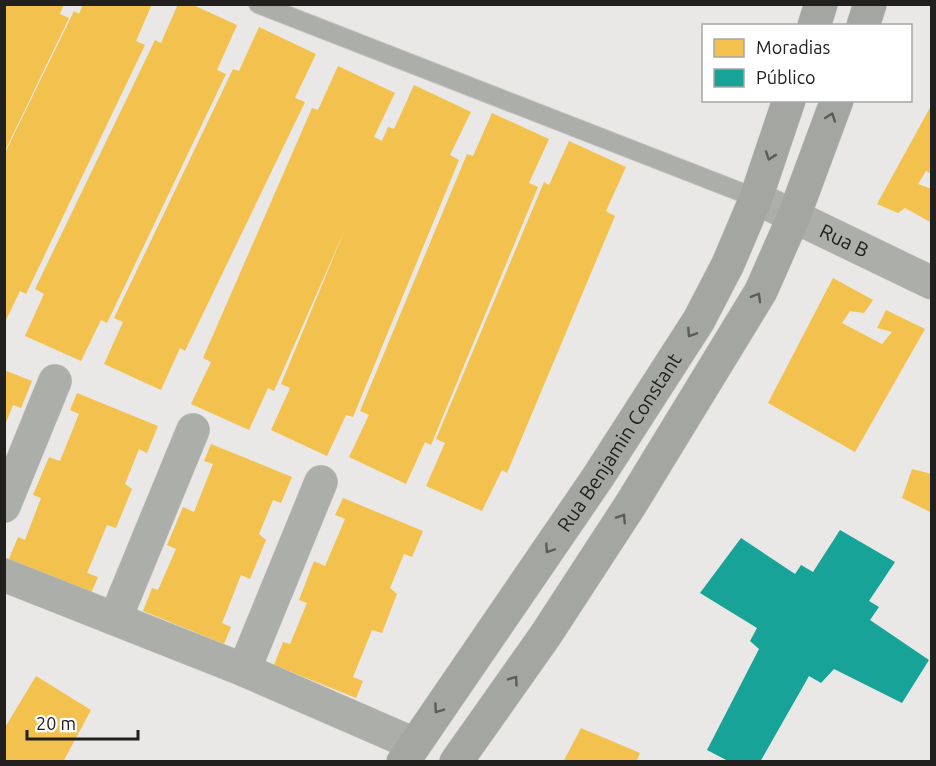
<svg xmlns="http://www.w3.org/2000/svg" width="936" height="766" viewBox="0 0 936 766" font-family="Ubuntu,sans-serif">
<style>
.homes{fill:#f2c14e}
.public{fill:#17a398}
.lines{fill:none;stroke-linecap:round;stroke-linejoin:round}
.lane-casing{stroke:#c5c4c3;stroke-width:20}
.street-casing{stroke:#c5c4c3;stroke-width:34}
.primary-casing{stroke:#c5c4c3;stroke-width:34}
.lane{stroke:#acaeaa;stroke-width:18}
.street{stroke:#acaeaa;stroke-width:33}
.primary{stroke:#a4a7a1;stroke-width:33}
.oneway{stroke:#5c5d5a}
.labels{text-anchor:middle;stroke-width:6;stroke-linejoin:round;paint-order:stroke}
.street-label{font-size:20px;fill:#22201f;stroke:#fff}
</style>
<rect width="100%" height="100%" fill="#eae8e6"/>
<g class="homes">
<path d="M 4,4 L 64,4 L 60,14 L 69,18 L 4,153 Z"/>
<path d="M 83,4 L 152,4 L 136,41 L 145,45 L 26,294 L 20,291 L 4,324 L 4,155 L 74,11 L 79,14 Z"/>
<path d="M 178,4 L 191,4 L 237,25 L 217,70 L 226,74 L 107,323 L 101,320 L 81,361 L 25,336 L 44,294 L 35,289 L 155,40 L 161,43 Z"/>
<path d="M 259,27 L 316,54 L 295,98 L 305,102 L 185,351 L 180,348 L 161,390 L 104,364 L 123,322 L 114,318 L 233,69 L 239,71 Z"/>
<path d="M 338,66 L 395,93 L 374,137 L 382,141 L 388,127 L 394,129 L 414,85 L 471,112 L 450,155 L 459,160 L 353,417 L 346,415 L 327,456 L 271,430 L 290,388 L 281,384 L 346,227 L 274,391 L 268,388 L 249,430 L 191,404 L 211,362 L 203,358 L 312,108 L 318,110 Z"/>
<path d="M 932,104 L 932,174 L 926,171 L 918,184 L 932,189 L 932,223 L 905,208 L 898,213 L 877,204 Z"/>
<path d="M 492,113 L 549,139 L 529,183 L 538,187 L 431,445 L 425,442 L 406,484 L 349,457 L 369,415 L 360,411 L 467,154 L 473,156 Z"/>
<path d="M 569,141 L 626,167 L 606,211 L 615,216 L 507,473 L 502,470 L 482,511 L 426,486 L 445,443 L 436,439 L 544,182 L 549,185 Z"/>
<path d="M 833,278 L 873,300 L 864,313 L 850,311 L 842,323 L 882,344 L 892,332 L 877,328 L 886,310 L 925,329 L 855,452 L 768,403 Z"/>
<path d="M 4,370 L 32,381 L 21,408 L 13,405 L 5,425 Z"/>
<path d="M 77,393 L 158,426 L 147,453 L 139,449 L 125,484 L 132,489 L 116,528 L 107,525 L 87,573 L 98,577 L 91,593 L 8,561 L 18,537 L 25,540 L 41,498 L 33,495 L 49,457 L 60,461 L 79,414 L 70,410 Z"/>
<path d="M 211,444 L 292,477 L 281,503 L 273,500 L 259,534 L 266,540 L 250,579 L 241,575 L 222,623 L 231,627 L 224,644 L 143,611 L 152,588 L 158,590 L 176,549 L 167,545 L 183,507 L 194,512 L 213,464 L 204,461 Z"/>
<path d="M 912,469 L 932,474 L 932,513 L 902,498 Z"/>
<path d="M 343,498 L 423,531 L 412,557 L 404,554 L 390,588 L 397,594 L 382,633 L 372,630 L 353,677 L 363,681 L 356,698 L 274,665 L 283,642 L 290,644 L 307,603 L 299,600 L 314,561 L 325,566 L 345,519 L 335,515 Z"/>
<path d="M 36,676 L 91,710 L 63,762 L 4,762 L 4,729 Z"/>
<path d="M 581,728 L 640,753 L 636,762 L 563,762 Z"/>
</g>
<path class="public" d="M 840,530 L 895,562 L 869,601 L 879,607 L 870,620 L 929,660 L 902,703 L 834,669 L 821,683 L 809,676 L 760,762 L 730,762 L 707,750 L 759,649 L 750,641 L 757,628 L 700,593 L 741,538 L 795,574 L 801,565 L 813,572 Z"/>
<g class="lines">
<g class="lane-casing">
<path id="lane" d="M 258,4 L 756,198"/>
</g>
<g class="street-casing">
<g id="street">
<path id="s1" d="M 756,198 L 932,283"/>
<path d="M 4,506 L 55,381"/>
<path d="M 4,575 L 244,670 L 414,744"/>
<path d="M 116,617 L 193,430"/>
<path d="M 244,670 L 321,482"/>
</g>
</g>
<g class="primary-casing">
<g id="primary">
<path d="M 814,26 L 821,4"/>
<path d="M 863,26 L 870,4"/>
<path id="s2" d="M 403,762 L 598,477 L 699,320 L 728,264 L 756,198 L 789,100"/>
<path d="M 456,762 L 545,636 L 631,504 L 761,291 L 794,216 L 837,100"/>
</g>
</g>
<use href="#lane" class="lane"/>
<use href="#street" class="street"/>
<use href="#primary" class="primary"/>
</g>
<defs><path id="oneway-chevron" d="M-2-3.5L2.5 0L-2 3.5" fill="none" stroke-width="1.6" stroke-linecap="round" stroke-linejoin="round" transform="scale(1.5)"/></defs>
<g class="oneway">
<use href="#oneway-chevron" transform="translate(831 117) rotate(-70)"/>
<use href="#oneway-chevron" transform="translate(770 156) rotate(109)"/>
<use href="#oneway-chevron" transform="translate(757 297) rotate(-60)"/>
<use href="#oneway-chevron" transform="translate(691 333) rotate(123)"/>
<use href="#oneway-chevron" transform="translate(622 518) rotate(-57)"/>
<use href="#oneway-chevron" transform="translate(549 549) rotate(124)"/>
<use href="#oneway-chevron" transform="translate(514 680) rotate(-54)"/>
<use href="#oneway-chevron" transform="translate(438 709) rotate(125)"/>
</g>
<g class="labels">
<g class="street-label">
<text dy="7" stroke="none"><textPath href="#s1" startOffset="98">Rua B</textPath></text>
<text dy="7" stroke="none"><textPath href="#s2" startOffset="386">Rua Benjamin Constant</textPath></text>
</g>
</g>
<rect width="936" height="766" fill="none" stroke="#22201f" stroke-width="12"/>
<rect x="702" y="24" width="210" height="78" fill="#ffffff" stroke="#a7a6a5" stroke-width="1.5"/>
<rect x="714" y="39" width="30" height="18" fill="#f2c14e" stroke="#a7a6a5" stroke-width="1.5"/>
<text x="756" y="54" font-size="18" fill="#22201f">Moradias</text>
<rect x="714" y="69" width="30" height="18" fill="#17a398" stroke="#a7a6a5" stroke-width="1.5"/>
<text x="756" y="84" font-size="18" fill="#22201f">Público</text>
<path d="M27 730v9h111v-9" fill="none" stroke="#22201f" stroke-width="3"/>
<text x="36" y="730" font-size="18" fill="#22201f" stroke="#ffffff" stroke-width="4.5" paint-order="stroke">20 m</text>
</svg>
